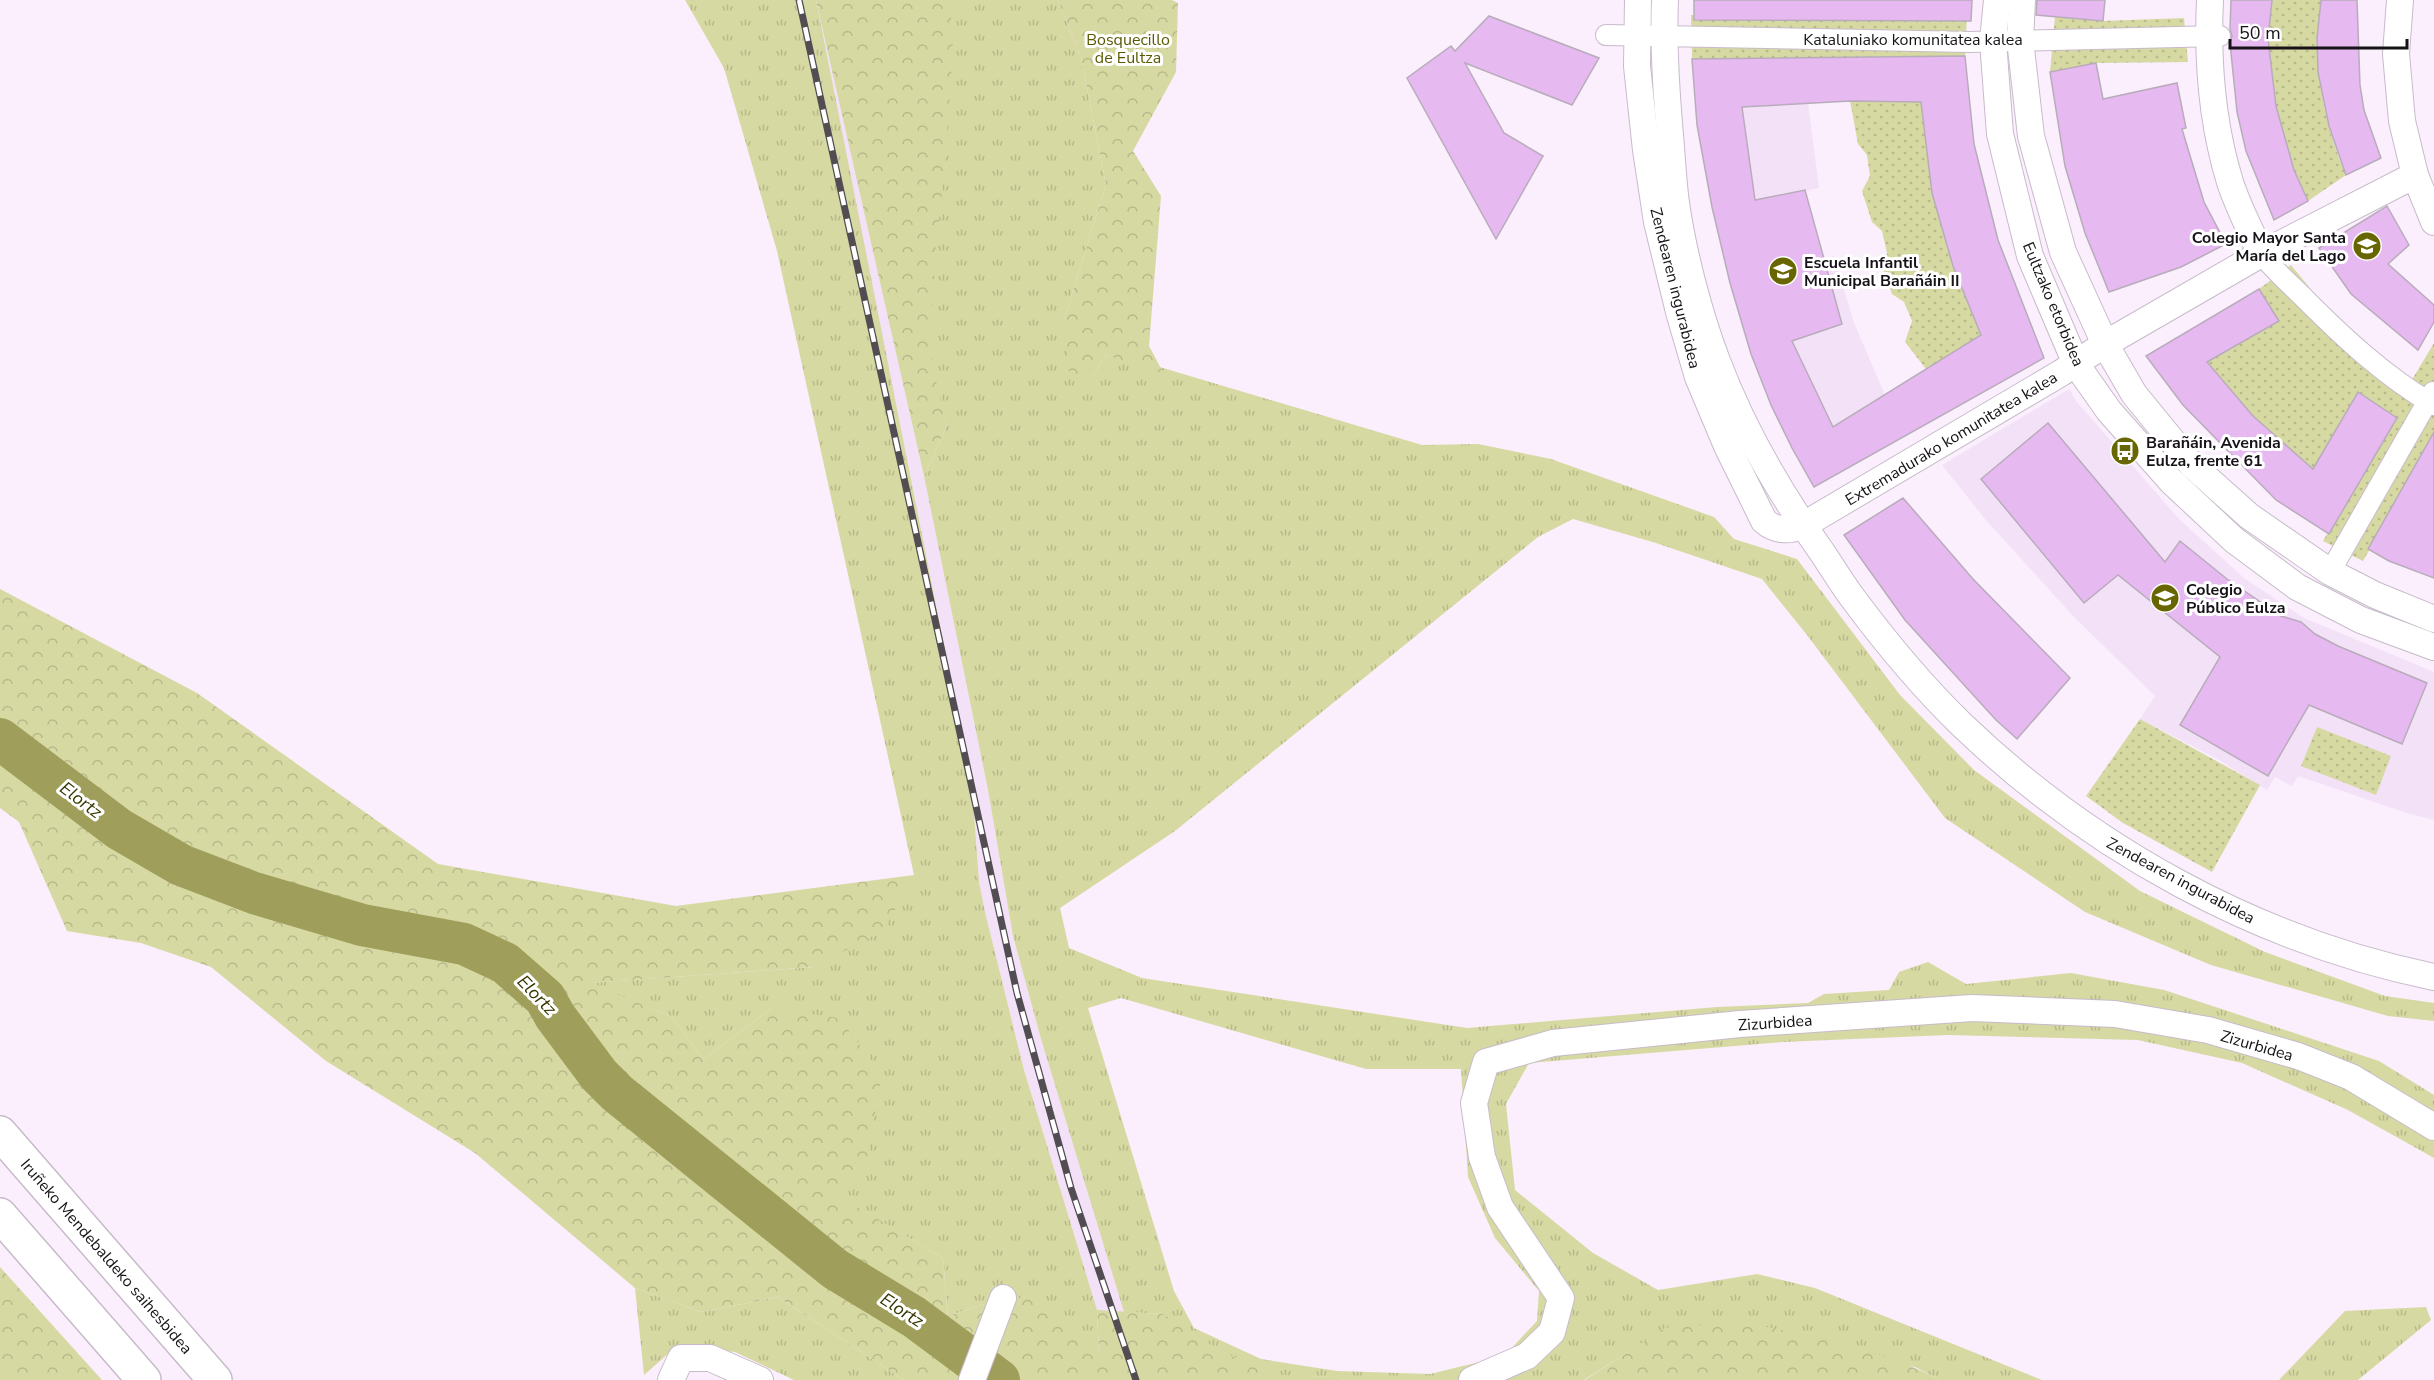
<svg xmlns="http://www.w3.org/2000/svg" width="2434" height="1380" viewBox="0 0 2434 1380" font-family="'Nunito Sans',sans-serif">
<style>
.built{fill:#f3e2f7}
.grass{fill:url(#grass-tufts);fill-rule:evenodd}
.forest{fill:url(#forest-crowns)}
.park{fill:url(#park-dots)}
.lines{fill:none;stroke-linecap:round;stroke-linejoin:round}
.river{stroke:#9f9f5b;stroke-width:42}
.building{fill:#e6b9f1;stroke:#b8acbb;stroke-width:1.5;fill-rule:evenodd}
.pedestrian-casing{stroke:#c7bbca;stroke-width:22}
.minor-casing{stroke:#c7bbca;stroke-width:28}
.motorway-casing{stroke:#c7bbca;stroke-width:36}
.pedestrian{stroke:#fff;stroke-width:20}
.minor{stroke:#fff;stroke-width:26}
.motorway{stroke:#fff;stroke-width:33}
.rail-casing{stroke:#524c53;stroke-width:7}
.rail{stroke:#fff;stroke-width:4.5;stroke-dasharray:14;stroke-linecap:butt}
.labels{text-anchor:middle;stroke-width:6;stroke-linejoin:round;paint-order:stroke}
.park-label{font-size:16px;fill:#5a5902;stroke:#fff}
.street-label{font-size:16px;fill:#161217;stroke:#fff}
.poi-label{font-size:16px;font-weight:bold;fill:#161217;stroke:#fff;text-anchor:start}
.water-label{font-size:18px;font-style:italic;fill:#373700;stroke:#fff}
</style>
<defs>
<pattern id="grass-tufts" width="24" height="20" patternUnits="userSpaceOnUse" patternTransform="scale(1.5)"><rect width="24" height="20" fill="#d7d9a2"/><path d="M3 7l-1-3M5 7V3M7 7l1-3M15 17l-1-3M17 17v-4M19 17l1-3" fill="none" stroke="#b8b98b"/></pattern>
<pattern id="forest-crowns" width="20" height="18" patternUnits="userSpaceOnUse" patternTransform="scale(1.5)"><rect width="20" height="18" fill="#d7d9a2"/><path d="M2 6a3 3 0 1 1 6 0M12 15a3 3 0 1 1 6 0" fill="none" stroke="#b8b98b"/></pattern>
<pattern id="park-dots" width="8" height="8" patternUnits="userSpaceOnUse" patternTransform="scale(1.5)"><rect width="8" height="8" fill="#d7d9a2"/><path d="M2 2h.1M6 6h.1" fill="none" stroke="#b8b98b" stroke-width="1.8" stroke-linecap="round"/></pattern>
</defs>
<rect width="100%" height="100%" fill="#fbeefd"/>
<g class="built">
<path d="M 785,0 L 818,0 L 924,476 L 988,790 L 1013,936 L 1041,1039 L 1124,1312 L 1154,1380 L 1118,1380 L 1024,1070 L 985,912 Z"/>
<path d="M 1808,103 L 1819,188 L 1805,191 L 1824,259 L 1834,256 L 1854,323 L 1885,395 L 1833,427 L 1793,341 L 1751,354 L 1730,283 L 1712,207 L 1755,199 L 1742,107 Z"/>
<path d="M 2069,389 L 2077,402 L 2179,519 L 2244,578 L 2304,618 L 2434,672 L 2434,820 L 2410,814 L 2298,776 L 2292,786 L 2275,777 L 2267,790 L 2219,760 L 2140,719 L 2155,696 L 2074,617 L 1985,519 L 1942,465 Z"/>
</g>
<g class="grass">
<path d="M 685,0 L 816,0 L 972,787 L 979,882 L 985,912 L 1024,1070 L 1097,1310 L 1099,1355 L 1003,1298 L 948,1316 L 943,1258 L 830,1191 L 772,1008 L 703,1060 L 672,1017 L 589,983 L 814,967 L 914,875 L 777,251 L 724,68 Z"/>
<path d="M 948,0 L 1058,0 L 1081,57 L 1106,185 L 1064,319 L 1092,378 L 1106,355 L 1163,368 L 1422,445 L 1478,444 L 1551,459 L 1714,517 L 1734,539 L 1797,559 L 1900,695 L 1974,770 L 2140,891 L 2265,952 L 2385,996 L 2434,1003 L 2434,1021 L 2388,1016 L 2211,965 L 2085,912 L 1945,818 L 1807,635 L 1762,579 L 1656,543 L 1573,519 L 1538,537 L 1175,831 L 1060,908 L 1069,948 L 1142,978 L 1467,1028 L 1717,1007 L 1808,1003 L 1824,994 L 1889,990 L 1899,972 L 1928,962 L 1966,984 L 2071,973 L 2164,990 L 2379,1061 L 2434,1095 L 2434,1158 L 2348,1110 L 2242,1063 L 2138,1040 L 1948,1035 L 1783,1042 L 1529,1063 L 1506,1104 L 1515,1190 L 1593,1253 L 1658,1290 L 1757,1274 L 1815,1288 L 2042,1380 L 1940,1380 L 1915,1367 L 1665,1329 L 1584,1380 L 1344,1380 L 1335,1377 L 1282,1376 L 1224,1356 L 1163,1314 L 1124,1312 L 1041,1039 L 1013,936 L 988,790 L 924,476 L 947,426 L 930,368 L 932,274 ZM 1121,998 L 1366,1069 L 1461,1069 L 1468,1177 L 1495,1238 L 1539,1291 L 1537,1321 L 1504,1356 L 1430,1374 L 1337,1371 L 1261,1359 L 1194,1328 L 1174,1291 L 1088,1008 Z"/>
<path d="M 635,1288 L 701,1312 L 778,1297 L 904,1380 L 794,1380 L 735,1352 L 678,1345 L 644,1375 Z"/>
<path d="M 2426,1307 L 2431,1320 L 2358,1380 L 2279,1380 L 2345,1311 Z"/>
</g>
<g class="forest">
<path d="M 816,0 L 950,0 L 953,51 L 944,175 L 935,257 L 932,324 L 933,369 L 947,426 L 924,476 Z"/>
<path d="M 1058,0 L 1172,0 L 1178,3 L 1176,72 L 1133,151 L 1161,196 L 1149,346 L 1164,374 L 1106,355 L 1092,378 L 1069,373 L 1064,319 L 1106,185 L 1081,57 Z"/>
<path d="M 0,589 L 197,693 L 438,864 L 676,906 L 914,875 L 884,930 L 814,967 L 591,983 L 672,1017 L 703,1060 L 772,1008 L 839,1018 L 882,1074 L 865,1172 L 831,1191 L 943,1258 L 948,1316 L 1003,1298 L 1039,1298 L 1099,1354 L 1097,1310 L 1163,1314 L 1224,1353 L 1281,1375 L 1336,1377 L 1344,1380 L 904,1380 L 778,1297 L 701,1312 L 635,1288 L 475,1153 L 326,1061 L 211,967 L 141,943 L 67,931 L 19,822 L 0,808 Z"/>
<path d="M 0,1267 L 102,1380 L 0,1380 Z"/>
<path d="M 1745,1322 C 1810,1337 1881,1349 1940,1380 L 1585,1380 L 1665,1328 Z"/>
</g>
<g class="park">
<path d="M 2272,0 L 2321,0 C 2312,60 2322,120 2346,175 L 2308,201 L 2294,170 L 2276,106 L 2268,39 Z"/>
<path d="M 1691,15 L 1967,16 L 1965,56 L 1692,59 Z"/>
<path d="M 2055,17 L 2103,21 L 2184,18 L 2188,62 L 2096,63 L 2050,72 Z"/>
<path d="M 1850,101 L 1921,102 L 1932,193 L 1953,266 L 1981,335 L 1926,369 L 1905,342 L 1912,321 L 1904,302 L 1892,294 L 1882,265 L 1887,253 L 1882,231 L 1872,222 L 1862,191 L 1870,176 L 1867,155 L 1858,144 Z"/>
<path d="M 2291,265 L 2332,315 L 2410,383 L 2434,343 L 2434,439 L 2363,561 L 2323,541 L 2396,417 L 2358,392 L 2313,469 L 2253,416 L 2207,362 L 2279,321 L 2259,289 Z"/>
<path d="M 2140,719 L 2260,785 L 2212,872 L 2123,823 L 2086,796 Z"/>
<path d="M 2317,727 L 2391,756 L 2376,795 L 2301,766 Z"/>
</g>
<g class="lines">
<path class="river" d="M 0,739 L 119,829 L 181,865 L 254,893 L 362,925 L 464,944 L 505,963 L 545,998 L 555,1016 L 599,1075 L 617,1093 L 835,1269 L 914,1317 L 999,1380"/>
</g>
<g class="building">
<path d="M 1694,0 L 1972,0 L 1971,21 L 1694,20 Z"/>
<path d="M 2037,0 L 2105,0 L 2103,21 L 2036,15 Z"/>
<path d="M 2231,0 L 2272,0 L 2268,39 L 2276,106 L 2294,170 L 2308,201 L 2274,220 L 2246,151 L 2237,112 L 2230,43 L 2232,36 L 2230,29 Z"/>
<path d="M 2321,0 L 2357,0 L 2360,85 L 2364,110 L 2381,158 L 2346,175 L 2329,126 L 2318,72 L 2317,38 Z"/>
<path d="M 1489,16 L 1599,58 L 1572,105 L 1465,63 L 1504,133 L 1543,156 L 1496,239 L 1407,78 L 1451,46 L 1455,51 Z"/>
<path d="M 1965,56 L 1974,144 L 1998,240 L 2044,358 L 1814,487 L 1792,448 L 1771,405 L 1751,354 L 1730,283 L 1712,207 L 1697,125 L 1692,59 ZM 1850,101 L 1921,102 L 1932,193 L 1953,266 L 1981,335 L 1833,427 L 1792,341 L 1842,324 L 1805,190 L 1755,200 L 1742,107 Z"/>
<path d="M 2096,63 L 2103,99 L 2177,83 L 2186,128 L 2182,129 L 2204,202 L 2226,244 L 2181,267 L 2109,292 L 2085,233 L 2065,166 L 2050,72 Z"/>
<path d="M 2387,206 L 2409,245 L 2388,264 L 2434,305 L 2434,322 L 2418,350 L 2351,294 L 2319,248 Z"/>
<path d="M 2259,289 L 2279,321 L 2207,362 L 2253,416 L 2313,469 L 2358,392 L 2397,418 L 2329,534 L 2276,500 L 2183,405 L 2146,356 Z"/>
<path d="M 2048,423 L 2165,562 L 2180,541 L 2227,579 L 2281,616 L 2301,622 L 2315,634 L 2338,646 L 2427,683 L 2402,744 L 2309,705 L 2268,776 L 2180,725 L 2220,657 L 2118,575 L 2084,603 L 1981,479 Z"/>
<path d="M 2434,432 L 2434,578 L 2389,561 L 2368,549 Z"/>
<path d="M 1903,498 L 1973,579 L 2070,678 L 2017,739 L 1996,720 L 1905,620 L 1844,535 Z"/>
</g>
<g class="lines">
<g class="pedestrian-casing">
<g id="pedestrian">
<path d="M 1606,35 L 1969,42 L 2220,36"/>
<path d="M 2261,254 C 2275,271 2291,285 2306,300 C 2345,339 2386,377 2434,405"/>
<path d="M 2330,572 L 2433,392"/>
</g>
</g>
<g class="minor-casing">
<g id="minor">
<path d="M 1638,0 L 1637,66 L 1646,150 L 1657,222 L 1679,312 L 1698,377 L 1727,446 L 1764,521 C 1775,531 1789,531 1802,526 L 2061,373 L 2105,344 L 2261,254 L 2415,175"/>
<path d="M 1665,0 C 1663,45 1666,90 1670,135 C 1672,158 1673,181 1676,203 C 1683,252 1699,314 1717,361 C 1742,427 1776,487 1817,545 C 1830,563 1841,583 1855,601 C 1887,644 1923,687 1961,724 C 2091,849 2258,941 2434,977"/>
<path d="M 1997,0 L 1993,41 L 2000,134 L 2030,256 L 2076,364 L 2109,411 L 2171,481 L 2234,540 L 2297,587 L 2361,620 L 2434,647"/>
<path d="M 2022,0 L 2020,40 L 2031,136 L 2063,252 L 2105,344 L 2134,394 L 2192,465 L 2249,516 L 2330,572 L 2375,595 L 2434,619"/>
<path d="M 2210,0 C 2207,62 2212,123 2230,182 C 2238,207 2251,231 2261,254"/>
<path d="M 2400,0 L 2396,54 L 2402,121 L 2415,175 L 2434,222"/>
<path d="M 671,1380 L 681,1358 L 710,1358 L 760,1380"/>
<path d="M 972,1380 L 1003,1298"/>
<path d="M 1472,1380 L 1527,1356 L 1552,1332 L 1561,1298 L 1500,1207 L 1482,1157 L 1474,1103 L 1486,1062 L 1553,1043 L 1740,1024 L 1972,1008 L 2115,1014 L 2208,1030 L 2298,1056 L 2351,1077 L 2434,1127"/>
</g>
</g>
<g class="motorway-casing">
<g id="motorway">
<path d="M 0,1133 L 215,1380"/>
<path d="M 0,1215 L 144,1380"/>
</g>
</g>
<use href="#pedestrian" class="pedestrian"/>
<use href="#minor" class="minor"/>
<use href="#motorway" class="motorway"/>
<g class="rail-casing">
<path id="rail" d="M 799,0 L 1017,993 L 1071,1188 L 1136,1380"/>
</g>
<use href="#rail" class="rail"/>
</g>
<defs>
<g id="school-disc" transform="scale(1.5)"><circle r="9.5" fill="#686600" stroke="#fff"/><path d="M0-5L7-2L0 1L-7-2ZM-4 1L0 2.5L4 1V4Q0 6-4 4Z" fill="#fff"/></g>
<g id="bus-disc" transform="scale(1.5)"><circle r="9.5" fill="#686600" stroke="#fff"/><path d="M-5-6H5V4H4V6H2V4H-2V6H-4V4H-5ZM-3.5-4V0h7V-4ZM-3.5 1.2v1.5H-2V1.2ZM2 1.2v1.5H3.5V1.2Z" fill="#fff"/></g>
</defs>
<g fill-rule="evenodd">
<use href="#school-disc" x="2367" y="246"/>
<use href="#school-disc" x="1783" y="271"/>
<use href="#bus-disc" x="2125" y="451"/>
<use href="#school-disc" x="2165" y="598"/>
</g>
<g class="labels">
<g class="park-label">
<text x="1128" y="45">Bosquecillo<tspan x="1128" dy="18">de Eultza</tspan></text>
</g>
<g class="street-label">
<text x="1913" y="45">Kataluniako komunitatea kalea</text>
<text transform="translate(1676 288) rotate(76)" y="6">Zendearen ingurabidea</text>
<text transform="translate(2054 304) rotate(67)" y="6">Eultzako etorbidea</text>
<text transform="translate(1951 438) rotate(-31)" y="6">Extremadurako komunitatea kalea</text>
<text transform="translate(2181 880) rotate(28)" y="6">Zendearen ingurabidea</text>
<text transform="translate(1775 1022) rotate(-4)" y="6">Zizurbidea</text>
<text transform="translate(2257 1045) rotate(16)" y="6">Zizurbidea</text>
<text transform="translate(107 1256) rotate(49)" y="6">Iruñeko Mendebaldeko saihesbidea</text>
</g>
<g class="poi-label">
<text x="2346" y="243" text-anchor="end">Colegio Mayor Santa<tspan x="2346" dy="18">María del Lago</tspan></text>
<text x="1804" y="268">Escuela Infantil<tspan x="1804" dy="18">Municipal Barañáin II</tspan></text>
<text x="2146" y="448">Barañáin, Avenida<tspan x="2146" dy="18">Eulza, frente 61</tspan></text>
<text x="2186" y="595">Colegio<tspan x="2186" dy="18">Público Eulza</tspan></text>
</g>
<g class="water-label">
<text transform="translate(81 800) rotate(37)" y="6">Elortz</text>
<text transform="translate(537 995) rotate(46)" y="6">Elortz</text>
<text transform="translate(902 1310) rotate(33)" y="6">Elortz</text>
</g>
</g>
<path d="M2230 39v9h177v-9" fill="none" stroke="#161217" stroke-width="3"/>
<text x="2239" y="39" font-size="18" fill="#161217" stroke="#ffffff" stroke-width="4.5" paint-order="stroke">50 m</text>
</svg>
